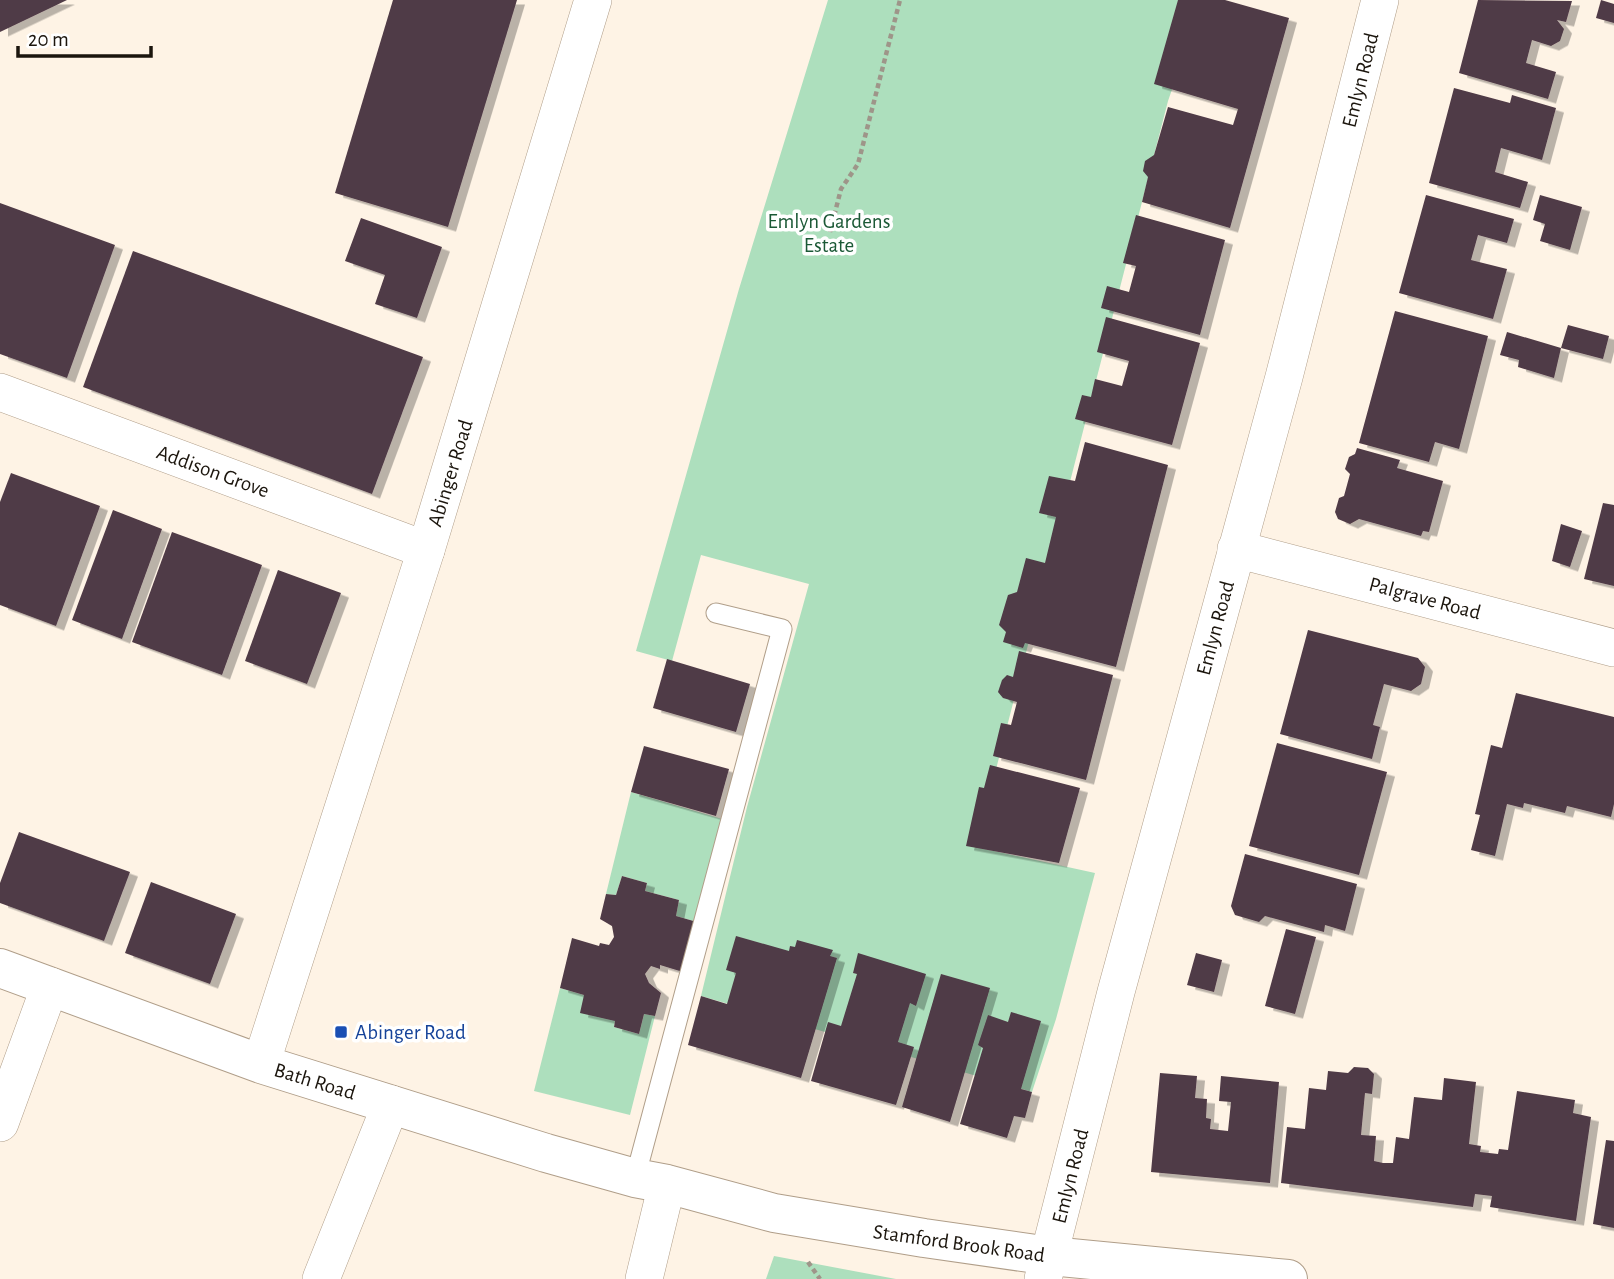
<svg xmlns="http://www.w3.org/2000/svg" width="1614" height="1279" viewBox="0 0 1614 1279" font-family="'Alegreya Sans',sans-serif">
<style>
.green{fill:#addfbd}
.building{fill:#503a46;filter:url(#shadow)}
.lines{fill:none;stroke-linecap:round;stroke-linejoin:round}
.service-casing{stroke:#b09e89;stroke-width:21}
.minor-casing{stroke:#b09e89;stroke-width:38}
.secondary-casing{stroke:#b09e89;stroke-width:40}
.path{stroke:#9e9589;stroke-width:4.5;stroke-dasharray:5 3.5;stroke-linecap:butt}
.service{stroke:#fff;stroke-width:19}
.minor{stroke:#fff;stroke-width:37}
.secondary{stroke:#fff;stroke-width:38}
.transit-dot{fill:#1a4fb4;stroke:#fff;stroke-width:2.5}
.labels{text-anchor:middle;stroke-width:7;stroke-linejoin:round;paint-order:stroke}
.street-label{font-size:21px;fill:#1b150d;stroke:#fff}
.park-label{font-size:21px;fill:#1b5936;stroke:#fff}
.transit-label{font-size:21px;fill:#164399;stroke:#fff;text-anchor:start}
</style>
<defs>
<filter id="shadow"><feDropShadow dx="8" dy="4.5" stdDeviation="0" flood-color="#0004"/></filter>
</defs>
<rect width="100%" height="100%" fill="#fef3e5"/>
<g class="green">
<path d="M 828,0 L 1203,0 L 1168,101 L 976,847 L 1095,873 L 1056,1019 L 1032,1092 L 701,996 L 747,807 L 809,584 L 701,555 L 672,661 L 636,651 L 739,289 Z"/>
<path d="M 631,792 L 722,819 L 697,922 L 676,916 L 679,900 L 645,891 L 647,883 L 622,876 L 616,895 L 606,894 Z"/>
<path d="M 560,988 L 584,995 L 615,1021 L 614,1027 L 639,1034 L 644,1014 L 655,1016 L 630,1115 L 534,1091 Z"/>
<path d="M 774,1256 L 896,1279 L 766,1279 Z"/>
</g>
<g class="building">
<path d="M 0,0 L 67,0 L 0,32 Z"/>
<path d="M 393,0 L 517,0 L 448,227 L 335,193 Z"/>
<path d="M 1178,0 L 1225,0 L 1289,18 L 1230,228 L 1142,202 L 1148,177 L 1143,171 L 1145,161 L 1154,155 L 1168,107 L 1233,125 L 1238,109 L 1154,84 Z"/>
<path d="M 1478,0 L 1572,1 L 1566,22 L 1557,20 L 1564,29 L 1560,41 L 1551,46 L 1532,40 L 1526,63 L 1556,72 L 1548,99 L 1459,73 Z"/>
<path d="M 1601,0 L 1614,4 L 1614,23 L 1596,18 Z"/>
<path d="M 1454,88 L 1510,103 L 1512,95 L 1556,108 L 1542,160 L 1501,148 L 1495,172 L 1528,182 L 1520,208 L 1429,183 Z"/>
<path d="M 1426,195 L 1514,219 L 1507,243 L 1478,235 L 1471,260 L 1507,269 L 1493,319 L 1399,293 Z"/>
<path d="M 1540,195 L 1582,207 L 1570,250 L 1540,241 L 1545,224 L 1533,220 Z"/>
<path d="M 0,203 L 115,245 L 67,378 L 0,354 Z"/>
<path d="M 1136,215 L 1225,240 L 1200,335 L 1101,308 L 1107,286 L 1129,292 L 1136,266 L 1123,263 Z"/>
<path d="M 361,218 L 442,247 L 417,318 L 375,304 L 385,275 L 345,261 Z"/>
<path d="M 133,251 L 423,357 L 372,494 L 83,387 Z"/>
<path d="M 1395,311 L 1488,336 L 1459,449 L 1435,442 L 1429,462 L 1359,443 Z"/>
<path d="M 1106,317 L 1200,343 L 1172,445 L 1075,419 L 1082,395 L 1091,397 L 1095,379 L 1122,386 L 1129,361 L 1097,352 Z"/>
<path d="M 1568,325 L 1609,336 L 1603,359 L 1561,348 L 1554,378 L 1518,367 L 1519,360 L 1500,355 L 1507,332 L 1561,348 Z"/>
<path d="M 1085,442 L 1168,465 L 1116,667 L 1025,643 L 1023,648 L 1003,642 L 1006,632 L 999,625 L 1008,595 L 1017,592 L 1026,558 L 1045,563 L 1056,517 L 1039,513 L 1049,476 L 1075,481 Z"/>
<path d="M 1357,448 L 1400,460 L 1397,468 L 1443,481 L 1429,532 L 1423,531 L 1421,536 L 1359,519 L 1350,524 L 1338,519 L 1335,512 L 1339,498 L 1344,496 L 1350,474 L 1345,469 L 1349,457 L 1355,454 Z"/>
<path d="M 11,473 L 100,506 L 56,626 L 0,605 L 0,502 Z"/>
<path d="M 1603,503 L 1614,505 L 1614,586 L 1584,579 Z"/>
<path d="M 113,510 L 162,529 L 122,639 L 72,620 Z"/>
<path d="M 1561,524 L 1582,531 L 1570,567 L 1552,561 Z"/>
<path d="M 172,532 L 262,565 L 222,675 L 132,642 Z"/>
<path d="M 278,570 L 341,593 L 307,684 L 245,661 Z"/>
<path d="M 1308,630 L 1418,658 L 1425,667 L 1421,684 L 1411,691 L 1384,684 L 1373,725 L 1380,727 L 1372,759 L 1280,734 Z"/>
<path d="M 1019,651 L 1113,675 L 1086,780 L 993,756 L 1001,723 L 1011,725 L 1017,702 L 1003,698 L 998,692 L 1002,680 L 1007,675 L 1013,677 Z"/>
<path d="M 667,659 L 750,684 L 736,732 L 653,708 Z"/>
<path d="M 1516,693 L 1614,717 L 1614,804 L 1611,817 L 1567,806 L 1565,813 L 1524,803 L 1523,808 L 1507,804 L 1495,856 L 1471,850 L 1480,815 L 1475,814 L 1491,745 L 1502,748 Z"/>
<path d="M 1277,743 L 1387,772 L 1359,875 L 1249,846 Z"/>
<path d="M 644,746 L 729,769 L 716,816 L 631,792 Z"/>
<path d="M 990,765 L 1080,788 L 1059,863 L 966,846 L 979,787 L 984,788 Z"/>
<path d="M 19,832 L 130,872 L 104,941 L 0,903 L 0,883 Z"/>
<path d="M 1245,854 L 1357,884 L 1345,931 L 1325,925 L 1324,932 L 1265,916 L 1259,922 L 1235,915 L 1231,906 Z"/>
<path d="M 622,876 L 647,883 L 645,891 L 679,900 L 676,916 L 697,922 L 683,972 L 660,965 L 660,969 L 651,966 L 645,974 L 649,983 L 661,993 L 655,1016 L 644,1014 L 639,1034 L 614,1027 L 615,1021 L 580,1013 L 584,995 L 560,988 L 572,938 L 599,946 L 600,943 L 609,945 L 614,937 L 612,926 L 600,919 L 606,894 L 616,895 Z"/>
<path d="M 151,882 L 236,914 L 210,984 L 125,953 Z"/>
<path d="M 1286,929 L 1316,937 L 1295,1014 L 1265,1006 Z"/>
<path d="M 736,936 L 789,951 L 790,946 L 795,947 L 797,940 L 833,950 L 830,956 L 837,958 L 801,1078 L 688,1045 L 701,996 L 727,1004 L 736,973 L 726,970 Z"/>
<path d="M 858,953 L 926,974 L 916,1006 L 910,1003 L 898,1042 L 914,1047 L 896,1105 L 811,1081 L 828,1022 L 841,1026 L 857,974 L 853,973 Z"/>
<path d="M 1196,953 L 1222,960 L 1214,992 L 1187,985 Z"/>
<path d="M 941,974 L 990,988 L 950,1122 L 902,1107 Z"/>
<path d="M 1011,1012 L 1041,1021 L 1021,1089 L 1032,1092 L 1025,1118 L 1014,1116 L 1007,1138 L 960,1124 L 983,1048 L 978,1045 L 988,1015 L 1008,1022 Z"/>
<path d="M 1354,1067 L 1368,1068 L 1374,1074 L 1372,1094 L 1365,1093 L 1361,1135 L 1376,1136 L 1374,1161 L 1383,1163 L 1393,1163 L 1396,1137 L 1409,1139 L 1414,1097 L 1442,1100 L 1444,1078 L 1476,1082 L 1469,1144 L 1481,1146 L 1480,1152 L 1498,1154 L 1499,1149 L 1508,1150 L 1517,1091 L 1575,1100 L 1573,1113 L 1591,1117 L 1576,1221 L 1490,1207 L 1492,1196 L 1475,1194 L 1473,1207 L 1281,1183 L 1287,1127 L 1305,1129 L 1309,1088 L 1326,1090 L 1328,1071 L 1348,1073 Z"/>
<path d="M 1160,1073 L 1197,1076 L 1195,1098 L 1207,1099 L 1206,1118 L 1211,1119 L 1210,1129 L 1228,1131 L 1231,1102 L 1219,1101 L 1221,1076 L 1279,1082 L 1270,1183 L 1151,1172 Z"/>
<path d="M 1606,1140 L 1614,1141 L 1614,1228 L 1593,1224 Z"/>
</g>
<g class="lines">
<g class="service-casing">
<path id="service" d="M 635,1178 L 782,629 L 716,613"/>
</g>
<g class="minor-casing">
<g id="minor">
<path d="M 0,392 L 426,550"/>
<path d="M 1236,549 L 1614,648"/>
<path d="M 261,1064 L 426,550 L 593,0"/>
<path d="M 0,1123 L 50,986"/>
<path d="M 321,1279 L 391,1104"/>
<path d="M 644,1279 L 667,1184"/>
<path d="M 1043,1279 L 1116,992 L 1284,377 L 1380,0"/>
</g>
</g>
<g class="secondary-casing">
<path id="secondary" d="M 0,968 L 261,1064 L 546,1153 L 635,1178 L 667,1184 L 774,1213 L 924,1238 L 1050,1256 L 1288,1279"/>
</g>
<g class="path">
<path d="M 830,232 L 841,189 L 858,164 L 900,0"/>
<path d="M 808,1262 L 820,1279"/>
</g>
<use href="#service" class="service"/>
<use href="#minor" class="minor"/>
<use href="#secondary" class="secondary"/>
</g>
<rect class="transit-dot" x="334" y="1025" width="14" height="14" rx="3.5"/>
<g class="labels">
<g class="street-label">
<text transform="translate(1360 80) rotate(-76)" y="7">Emlyn Road</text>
<text transform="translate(213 471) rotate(20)" y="7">Addison Grove</text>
<text transform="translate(450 473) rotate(-73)" y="7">Abinger Road</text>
<text transform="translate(1425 598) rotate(15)" y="7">Palgrave Road</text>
<text transform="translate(1215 628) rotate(-75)" y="7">Emlyn Road</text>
<text transform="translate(315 1081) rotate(17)" y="7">Bath Road</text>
<text transform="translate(1070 1176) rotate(-76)" y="7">Emlyn Road</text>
<text transform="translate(959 1243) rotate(8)" y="7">Stamford Brook Road</text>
</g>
<g class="park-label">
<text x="829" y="228">Emlyn Gardens<tspan x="829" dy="24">Estate</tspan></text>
</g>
<g class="transit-label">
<text x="355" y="1039">Abinger Road</text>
</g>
</g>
<path d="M18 46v10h133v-10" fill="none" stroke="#1b150d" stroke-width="3.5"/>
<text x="28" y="46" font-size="21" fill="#1b150d" stroke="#ffffff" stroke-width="5" paint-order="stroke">20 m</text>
</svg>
